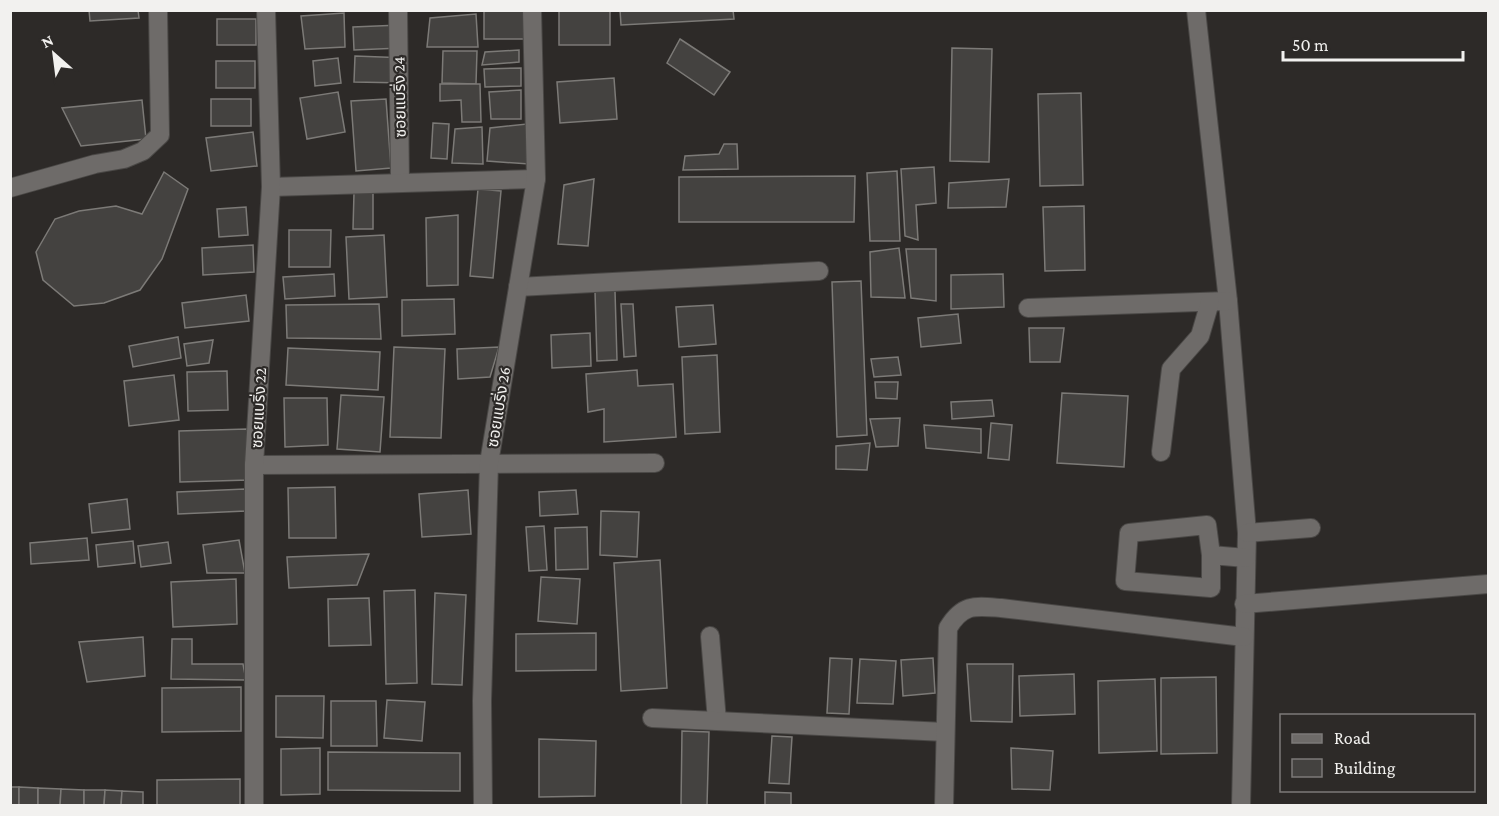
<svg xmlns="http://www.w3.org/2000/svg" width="1499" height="816" viewBox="0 0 1499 816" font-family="'Crimson Pro','Noto Sans Thai',serif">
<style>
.building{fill:#444240;stroke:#7c7a77;stroke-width:1.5}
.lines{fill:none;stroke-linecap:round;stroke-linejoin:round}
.minor-casing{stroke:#4a4846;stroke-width:20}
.minor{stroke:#6e6b69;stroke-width:18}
.labels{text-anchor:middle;stroke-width:4.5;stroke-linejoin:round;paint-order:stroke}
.street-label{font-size:16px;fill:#f2f1ef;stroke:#2d2a28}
</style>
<rect width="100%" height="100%" fill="#2d2a28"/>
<g class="building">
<path d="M 89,10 L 138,10 L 139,18 L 90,21 Z"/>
<rect x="484" y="10" width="40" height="29"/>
<rect x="559" y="10" width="51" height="35"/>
<path d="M 620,10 L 733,10 L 734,19 L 621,25 Z"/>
<path d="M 344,13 L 345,47 L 305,49 L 301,16 Z"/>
<path d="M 476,14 L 478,47 L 427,47 L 430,18 Z"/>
<rect x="217" y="19" width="39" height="26"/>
<path d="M 400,25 L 401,48 L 354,50 L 353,27 Z"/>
<path d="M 680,39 L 730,72 L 714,95 L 667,63 Z"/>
<path d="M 952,48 L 992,49 L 989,162 L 950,161 Z"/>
<path d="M 519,50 L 519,62 L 482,65 L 485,52 Z"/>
<path d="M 443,51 L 477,51 L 476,84 L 442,83 Z"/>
<path d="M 355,56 L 407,58 L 406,83 L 354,82 Z"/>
<path d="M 338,58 L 341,83 L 315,86 L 313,61 Z"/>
<rect x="216" y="61" width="39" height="27"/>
<path d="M 521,68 L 521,86 L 485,87 L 484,69 Z"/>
<path d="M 614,78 L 617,119 L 560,123 L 557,82 Z"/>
<path d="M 440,84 L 480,84 L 481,122 L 462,122 L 461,100 L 440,101 Z"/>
<path d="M 521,90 L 521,119 L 491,119 L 489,92 Z"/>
<path d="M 338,92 L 345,132 L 307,139 L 300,98 Z"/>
<path d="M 1081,93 L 1083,185 L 1040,186 L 1038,94 Z"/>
<rect x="211" y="99" width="40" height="27"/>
<path d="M 386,99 L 391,168 L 356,171 L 351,101 Z"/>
<path d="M 142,100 L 146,139 L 81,146 L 62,108 Z"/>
<path d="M 433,123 L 449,124 L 447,159 L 431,158 Z"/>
<path d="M 527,124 L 529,164 L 487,161 L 490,128 Z"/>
<path d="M 482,127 L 483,164 L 452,163 L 455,129 Z"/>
<path d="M 253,132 L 257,166 L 211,171 L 206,138 Z"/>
<path d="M 724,144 L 737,144 L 738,169 L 683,170 L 685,156 L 719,154 Z"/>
<path d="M 934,167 L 936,203 L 916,205 L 918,240 L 905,236 L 901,169 Z"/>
<path d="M 897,171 L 900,241 L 870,241 L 867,173 Z"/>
<path d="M 164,172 L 188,189 L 162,259 L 140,290 L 104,303 L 74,306 L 43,280 L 36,252 L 55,219 L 79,211 L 116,206 L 142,214 Z"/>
<path d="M 855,176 L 854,222 L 679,222 L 679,177 Z"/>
<path d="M 594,179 L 588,246 L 558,244 L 564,185 Z"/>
<path d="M 1009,179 L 1006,207 L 948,208 L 949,183 Z"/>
<path d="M 478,189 L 501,191 L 493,278 L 470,276 Z"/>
<path d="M 354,193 L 373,193 L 373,229 L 353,229 Z"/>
<path d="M 1084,206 L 1085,270 L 1045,271 L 1043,207 Z"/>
<path d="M 246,207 L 248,235 L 219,237 L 217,209 Z"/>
<path d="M 458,215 L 458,285 L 427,286 L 426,218 Z"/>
<path d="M 289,230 L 331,230 L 330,267 L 289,267 Z"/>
<path d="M 384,235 L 387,297 L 349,299 L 346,237 Z"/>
<path d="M 253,245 L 254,272 L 203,275 L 202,248 Z"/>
<path d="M 899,248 L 905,298 L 871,297 L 870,252 Z"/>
<path d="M 906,249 L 936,249 L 936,301 L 911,298 Z"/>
<path d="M 334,274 L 335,296 L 285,299 L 283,277 Z"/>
<path d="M 1003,274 L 1004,307 L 951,309 L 951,275 Z"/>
<path d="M 861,281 L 867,435 L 837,437 L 832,282 Z"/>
<path d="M 595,291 L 615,291 L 617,360 L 597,361 Z"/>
<path d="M 246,295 L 249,321 L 185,328 L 182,303 Z"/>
<path d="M 454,299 L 455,334 L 402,336 L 402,300 Z"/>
<path d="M 379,304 L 381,339 L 287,338 L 286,305 Z"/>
<path d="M 621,304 L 633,304 L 636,356 L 624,357 Z"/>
<path d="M 713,305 L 716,344 L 679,347 L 676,307 Z"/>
<path d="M 958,314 L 961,343 L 921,347 L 918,318 Z"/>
<path d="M 1029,328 L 1064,328 L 1060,362 L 1030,362 Z"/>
<path d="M 590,333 L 591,366 L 552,368 L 551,335 Z"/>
<path d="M 178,337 L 181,358 L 133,367 L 129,346 Z"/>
<path d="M 213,340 L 209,363 L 187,366 L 184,344 Z"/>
<path d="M 394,347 L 445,349 L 441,438 L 390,437 Z"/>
<path d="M 499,347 L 490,377 L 458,379 L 457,349 Z"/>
<path d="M 288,348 L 380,352 L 378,390 L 286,385 Z"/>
<path d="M 717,355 L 720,432 L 685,434 L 682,357 Z"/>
<path d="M 898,357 L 901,375 L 874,377 L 871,359 Z"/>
<path d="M 637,370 L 638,386 L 673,384 L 676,437 L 604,442 L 604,409 L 588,412 L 586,374 Z"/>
<path d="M 227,371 L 228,410 L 188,411 L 187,372 Z"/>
<path d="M 174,375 L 179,420 L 129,426 L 124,381 Z"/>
<path d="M 875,382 L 898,382 L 897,399 L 876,398 Z"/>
<path d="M 1062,393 L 1128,396 L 1124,467 L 1057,463 Z"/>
<path d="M 341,395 L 384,397 L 380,452 L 337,449 Z"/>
<path d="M 284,398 L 327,398 L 328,445 L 285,447 Z"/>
<path d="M 992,400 L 994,416 L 952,419 L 951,402 Z"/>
<path d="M 900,418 L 898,446 L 876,447 L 870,419 Z"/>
<path d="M 991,423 L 1012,425 L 1009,460 L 988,458 Z"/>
<path d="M 924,425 L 981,429 L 981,453 L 926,448 Z"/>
<path d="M 247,429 L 249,480 L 180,482 L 179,431 Z"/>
<path d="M 870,443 L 867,470 L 836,469 L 836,446 Z"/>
<path d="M 335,487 L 336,538 L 289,538 L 288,488 Z"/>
<path d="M 245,489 L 246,511 L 178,514 L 177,492 Z"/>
<path d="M 468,490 L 471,534 L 422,537 L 419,494 Z"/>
<path d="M 576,490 L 578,514 L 540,516 L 539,492 Z"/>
<path d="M 127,499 L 130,529 L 92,533 L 89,504 Z"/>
<path d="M 601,511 L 639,512 L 637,557 L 600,555 Z"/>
<path d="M 544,526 L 547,570 L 529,571 L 526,527 Z"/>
<path d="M 587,527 L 588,569 L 556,570 L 555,528 Z"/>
<path d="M 87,538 L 89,560 L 31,564 L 30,543 Z"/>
<path d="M 239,540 L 245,573 L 207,573 L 203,545 Z"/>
<path d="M 133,541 L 135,563 L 98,567 L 96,545 Z"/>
<path d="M 168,542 L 171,563 L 141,567 L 138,546 Z"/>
<path d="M 369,554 L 357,585 L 289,588 L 287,557 Z"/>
<path d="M 660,560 L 667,688 L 621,691 L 614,563 Z"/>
<path d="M 541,577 L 580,579 L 577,624 L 538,621 Z"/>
<path d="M 236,579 L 237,624 L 173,627 L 171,582 Z"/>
<path d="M 415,590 L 417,683 L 386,684 L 384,591 Z"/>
<path d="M 435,593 L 466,595 L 462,685 L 432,684 Z"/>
<path d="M 369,598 L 371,645 L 329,646 L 328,599 Z"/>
<path d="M 596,633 L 596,670 L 516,671 L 516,634 Z"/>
<path d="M 143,637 L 145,676 L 87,682 L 79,642 Z"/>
<path d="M 172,639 L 192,639 L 192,664 L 243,664 L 246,680 L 171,679 Z"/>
<path d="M 830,658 L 852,659 L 849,714 L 827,713 Z"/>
<path d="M 933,658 L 935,693 L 903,696 L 901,660 Z"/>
<path d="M 860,659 L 896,661 L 893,704 L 857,703 Z"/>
<path d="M 967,664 L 1013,664 L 1012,722 L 971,721 Z"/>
<path d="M 1074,674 L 1075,714 L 1020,716 L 1019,676 Z"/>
<path d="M 1216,677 L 1217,753 L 1161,754 L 1161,678 Z"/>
<path d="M 1155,679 L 1157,751 L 1099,753 L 1098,681 Z"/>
<path d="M 241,687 L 241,731 L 162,732 L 162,688 Z"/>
<path d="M 276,696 L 324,696 L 323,738 L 276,737 Z"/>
<path d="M 387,700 L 425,702 L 422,741 L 384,738 Z"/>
<path d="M 331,701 L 376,701 L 377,746 L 331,746 Z"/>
<path d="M 682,731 L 709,732 L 707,806 L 681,806 Z"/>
<path d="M 772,736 L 792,737 L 789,784 L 769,783 Z"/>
<path d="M 539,739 L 596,741 L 595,796 L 539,797 Z"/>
<path d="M 320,748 L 320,794 L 281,795 L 281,749 Z"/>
<path d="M 1011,748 L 1053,751 L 1050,790 L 1012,789 Z"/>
<path d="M 328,752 L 460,753 L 460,791 L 328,790 Z"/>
<path d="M 240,779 L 240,806 L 157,806 L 157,780 Z"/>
<rect x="10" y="787" width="9" height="19"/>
<path d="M 19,787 L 38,788 L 38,806 L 19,806 Z"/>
<path d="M 38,788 L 61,789 L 60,806 L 38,806 Z"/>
<path d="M 61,789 L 84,790 L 84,806 L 60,806 Z"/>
<path d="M 84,790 L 105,790 L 104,806 L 84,806 Z"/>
<path d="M 105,790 L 122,791 L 121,806 L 104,806 Z"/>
<path d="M 122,791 L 143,792 L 143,806 L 121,806 Z"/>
<path d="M 765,792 L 791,793 L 791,806 L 765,806 Z"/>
</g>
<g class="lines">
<g class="minor-casing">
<g id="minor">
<path d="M 398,10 L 400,183"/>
<path d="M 1196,10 L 1228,301 L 1247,533 L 1241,806"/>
<path d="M 271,187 L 536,179"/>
<path d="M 10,188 L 95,164 L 124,159 L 143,151 L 160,135 L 158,10"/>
<path d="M 518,287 L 819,271"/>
<path d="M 1028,308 L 1228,301"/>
<path d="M 1161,452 L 1171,369 L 1200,336 L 1210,302"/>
<path d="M 254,465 L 655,463"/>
<path d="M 1247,533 L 1311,528"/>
<path d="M 1211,555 L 1207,525 L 1129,533 L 1125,581 L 1211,588 L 1211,555 L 1246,558"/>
<path d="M 1244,604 L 1488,584"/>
<path d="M 710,636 L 717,721"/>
<path d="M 652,718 L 945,732"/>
<path d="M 254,806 L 254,465 L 271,187 L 266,10"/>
<path d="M 483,806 L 482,701 L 489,463 L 536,179 L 532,10"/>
<path d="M 944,806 L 948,628 C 963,603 976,606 1001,608 L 1244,637"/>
</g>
</g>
<use href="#minor" class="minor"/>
</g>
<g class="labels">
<g class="street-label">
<text transform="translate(399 97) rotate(-91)" y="6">ซอยแบริ่ง 24</text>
<text transform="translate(498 407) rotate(-81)" y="6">ซอยแบริ่ง 26</text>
<text transform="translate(258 408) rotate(-87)" y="6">ซอยแบริ่ง 22</text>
</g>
</g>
<rect width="1499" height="816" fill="none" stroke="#f2f1ef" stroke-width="24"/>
<rect x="1280" y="714" width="195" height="78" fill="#2d2a28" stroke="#7c7a78" stroke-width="1.5"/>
<rect x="1292" y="734" width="30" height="9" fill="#6e6b69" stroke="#7c7a78" stroke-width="1.5"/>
<text x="1334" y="744" font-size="18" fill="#f2f1ef">Road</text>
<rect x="1292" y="759" width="30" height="18" fill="#444240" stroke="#7c7a78" stroke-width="1.5"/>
<text x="1334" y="774" font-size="18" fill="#f2f1ef">Building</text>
<g transform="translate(54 54) rotate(332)" stroke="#2d2a28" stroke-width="4.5" paint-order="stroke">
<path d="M0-4.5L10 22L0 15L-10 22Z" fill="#f2f1ef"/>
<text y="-9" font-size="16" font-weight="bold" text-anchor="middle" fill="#f2f1ef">N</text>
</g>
<path d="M1283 51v9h180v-9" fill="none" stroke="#f2f1ef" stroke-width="3"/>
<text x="1292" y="51" font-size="18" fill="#f2f1ef" stroke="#2d2a28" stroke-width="4.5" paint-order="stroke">50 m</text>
</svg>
